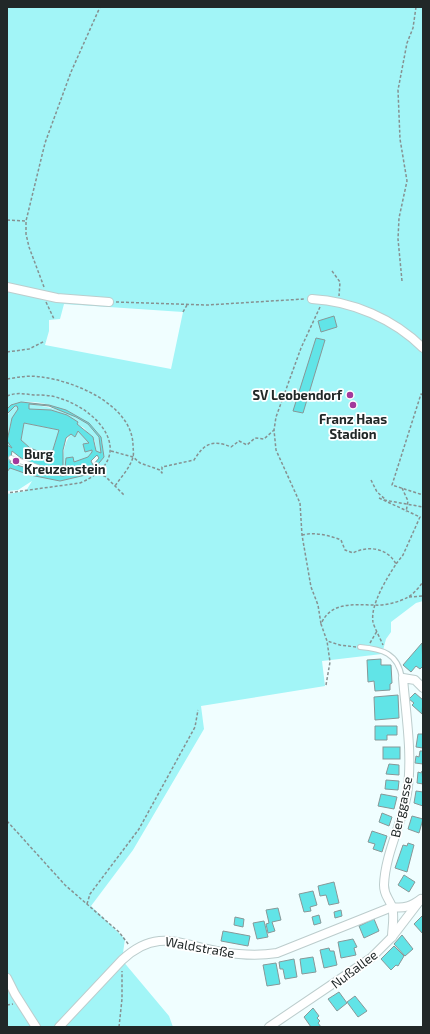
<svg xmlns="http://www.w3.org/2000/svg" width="430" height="1034" viewBox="0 0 430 1034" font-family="'Exo 2',sans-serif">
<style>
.green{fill:#a2f5f7;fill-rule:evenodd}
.building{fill:#61e4e7;stroke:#879898;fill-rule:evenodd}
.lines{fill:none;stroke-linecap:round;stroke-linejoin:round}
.service-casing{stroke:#bccdcd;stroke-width:6}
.minor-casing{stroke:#bccdcd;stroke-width:10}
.path{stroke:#869191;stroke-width:1.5;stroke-dasharray:3 2;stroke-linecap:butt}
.service{stroke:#fff;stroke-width:4}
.minor{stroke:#fff;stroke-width:8}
.poi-dot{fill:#a3399b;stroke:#fff;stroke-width:1.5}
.labels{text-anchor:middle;stroke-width:3.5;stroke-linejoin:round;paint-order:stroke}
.poi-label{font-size:13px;font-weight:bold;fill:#212828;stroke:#fff;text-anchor:end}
.street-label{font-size:13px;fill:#212828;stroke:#fff}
</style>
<rect width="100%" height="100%" fill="#f0feff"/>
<g class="green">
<path d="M 7,7 L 423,7 L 423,601 L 416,603 L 391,622 L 391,632 L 386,639 L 382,654 L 322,661 L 325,686 L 201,706 L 204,729 L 133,850 L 91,906 L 125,939 L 122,960 L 169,1016 L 173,1027 L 7,1027 L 7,494 L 26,491 L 32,481 L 18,490 L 7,491 L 7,472 L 10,468 L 60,481 L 90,474 L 104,457 C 103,450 103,441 100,436 C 87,415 27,389 7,409 ZM 64,304 L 183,312 L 171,369 L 45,345 L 49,331 L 49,320 L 60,319 Z"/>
<path d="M 29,404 C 51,407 89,414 99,438 C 101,442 101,449 101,453 L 96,451 L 95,441 L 84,428 L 51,410 L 29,409 Z"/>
<path d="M 17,406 L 18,409 C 10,420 5,436 12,448 L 7,445 C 7,432 2,412 17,406 Z"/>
<path d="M 24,423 L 59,430 L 51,456 L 30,448 L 21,440 Z"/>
<path d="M 78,431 L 89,443 L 83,444 L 85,452 L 92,450 L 92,452 L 88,457 L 74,462 L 73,457 L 66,458 L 65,468 L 63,468 C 63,455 63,444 71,434 L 75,437 Z"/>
</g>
<g class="building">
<path d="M 334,316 L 337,327 L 321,332 L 318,321 Z"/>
<path d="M 316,338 L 325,340 L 303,413 L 293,411 Z"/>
<path d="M 21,402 L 49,405 L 66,410 L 89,423 L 101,437 L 104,457 L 90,474 L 60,481 L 30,475 L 10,468 L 7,472 L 7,445 L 12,448 L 7,441 L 12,418 L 18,409 L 17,406 L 15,406 L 7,414 L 7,409 L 11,405 ZM 29,404 L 49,406 L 76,417 L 88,424 L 99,437 L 101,453 L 96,451 L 93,437 L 77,424 L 78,422 L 67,415 L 51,410 L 29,409 ZM 24,423 L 59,430 L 51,456 L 30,448 L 21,440 ZM 78,431 L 89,443 L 83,444 L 85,452 L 92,450 L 92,452 L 88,457 L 74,462 L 73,457 L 66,458 L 65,468 L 63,468 L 63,450 L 66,438 L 71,434 L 75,437 ZM 12,451 L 21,458 L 36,465 L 63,470 L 72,468 L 75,473 L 63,476 L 47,474 L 10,463 ZM 97,455 L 99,458 L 93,465 L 91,461 Z"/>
<path d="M 422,643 L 423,666 L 420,669 L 416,666 L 411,672 L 403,665 Z"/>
<path d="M 381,659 L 381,665 L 391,665 L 392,683 L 390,684 L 390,690 L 375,691 L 374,681 L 368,682 L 367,660 Z"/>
<path d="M 415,693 L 423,700 L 422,714 L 412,705 L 414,703 L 409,699 Z"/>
<path d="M 398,695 L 399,718 L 375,720 L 374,697 Z"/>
<path d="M 375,726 L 397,726 L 397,735 L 387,735 L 387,740 L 375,740 Z"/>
<path d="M 418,734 L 423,734 L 423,748 L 416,747 Z"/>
<rect x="383" y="747" width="17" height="12"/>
<path d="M 420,751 L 423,751 L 423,764 L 415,763 L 416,756 L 419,757 Z"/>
<path d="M 389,764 L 399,765 L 399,775 L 386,774 Z"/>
<path d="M 422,771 L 423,784 L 417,783 L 418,772 L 421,773 Z"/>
<path d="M 386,780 L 399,781 L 398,790 L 385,789 Z"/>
<path d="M 416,791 L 423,792 L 423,806 L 414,803 Z"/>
<path d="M 381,794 L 397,797 L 394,809 L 378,806 Z"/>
<path d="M 382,813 L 392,817 L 389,826 L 379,822 Z"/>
<path d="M 412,816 L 423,819 L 419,833 L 408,829 Z"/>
<path d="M 372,831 L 387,836 L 382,852 L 373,849 L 375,844 L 368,842 Z"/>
<path d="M 408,843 L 414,845 L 407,872 L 395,868 L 403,845 L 407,846 Z"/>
<path d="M 404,875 L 415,882 L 409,892 L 398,885 Z"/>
<path d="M 334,882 L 339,903 L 329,905 L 326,895 L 320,896 L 318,886 Z"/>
<path d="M 313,891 L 317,905 L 310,907 L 311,911 L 304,912 L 299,894 Z"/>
<path d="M 278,908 L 281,920 L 272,922 L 275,931 L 268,933 L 266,924 L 269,923 L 266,910 Z"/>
<path d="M 341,910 L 342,916 L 335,918 L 334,912 Z"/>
<path d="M 319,915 L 321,923 L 314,925 L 312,917 Z"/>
<path d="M 422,916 L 423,917 L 423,934 L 414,924 Z"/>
<path d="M 235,917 L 244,919 L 243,927 L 234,925 Z"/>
<path d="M 374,919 L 379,931 L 364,938 L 359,926 Z"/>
<path d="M 264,921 L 268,937 L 257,939 L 253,923 Z"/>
<path d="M 223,931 L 250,936 L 248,946 L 221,941 Z"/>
<path d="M 402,935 L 413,949 L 405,956 L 394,944 Z"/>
<path d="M 353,939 L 357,947 L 354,948 L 356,955 L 341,958 L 338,942 Z"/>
<path d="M 394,946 L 404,956 L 398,966 L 396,965 L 391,970 L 381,959 Z"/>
<path d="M 329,948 L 330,951 L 334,951 L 337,965 L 324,968 L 320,950 Z"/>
<path d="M 313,957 L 316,972 L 302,974 L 300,959 Z"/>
<path d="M 294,959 L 297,977 L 285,979 L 283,969 L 280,969 L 279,962 Z"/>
<path d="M 276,963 L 280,984 L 267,986 L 263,965 Z"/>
<path d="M 339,992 L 347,1003 L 337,1011 L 328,999 Z"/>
<path d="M 355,996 L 367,1011 L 358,1017 L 347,1002 Z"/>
<path d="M 313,1008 L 319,1016 L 317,1018 L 320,1021 L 318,1023 L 321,1027 L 311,1027 L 304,1017 Z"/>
</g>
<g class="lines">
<g class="service-casing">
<g id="service">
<path d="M 11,458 L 49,471 L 69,471"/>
<path d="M 360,647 C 382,649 398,653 402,678"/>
</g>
</g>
<g class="minor-casing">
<g id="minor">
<path d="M 7,287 L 57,298 L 109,302"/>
<path d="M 312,299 C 352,301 394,319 423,348"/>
<path d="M 392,937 C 392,929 395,915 392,907 C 389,898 384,896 384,885 C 385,854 402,824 407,794 C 413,756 406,716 403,678 L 415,680 L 423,688"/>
<path d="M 7,978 L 15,994 L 36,1027"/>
<path d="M 59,1027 L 122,960 C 158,926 182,946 222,952 C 241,955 259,956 277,953 L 392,907 C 404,909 412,906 421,899 L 423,901"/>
<path d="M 269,1027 L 371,958 L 392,937 L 418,903"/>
</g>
</g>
<g class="path">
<path d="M 249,7 L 275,7"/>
<path d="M 7,220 L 26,221"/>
<path d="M 332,271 L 340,282 L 339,296"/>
<path d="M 402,281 L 398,239 L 399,218 L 407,181 L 400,139 L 398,90 L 407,43 L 413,28 L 416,7"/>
<path d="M 44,287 L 29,247 L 26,234 L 26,221 L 45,143 L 71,72 L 100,7"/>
<path d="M 46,302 L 54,319"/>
<path d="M 116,302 L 207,305 L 304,299"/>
<path d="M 320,307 L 301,348 L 276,417 L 274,430 L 276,450 L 300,503 L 302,535 L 311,587 L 318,605 L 321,624"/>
<path d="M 183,312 L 187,305"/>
<path d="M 7,352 L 29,349 L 45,341"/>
<path d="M 7,379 C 19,377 29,375 41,377 C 75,381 132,405 133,445 C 133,449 134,453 133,457 C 130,468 121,477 115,486"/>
<path d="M 423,395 L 421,394 L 392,485 L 423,495"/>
<path d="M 7,396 C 16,392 25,394 34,395 C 42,395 51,395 59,398 C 102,411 138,458 80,483 L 7,493"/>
<path d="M 111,451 L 133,457 L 140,463 L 160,470 L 162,473 L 162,467 L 194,460 C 204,444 212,439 231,447 L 239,441 L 247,445 L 255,438 L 264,439 L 274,430"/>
<path d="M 99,473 L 106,477 L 124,495"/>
<path d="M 371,480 L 377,492 L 385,499"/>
<path d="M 402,488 L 408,501 L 406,512"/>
<path d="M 379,498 L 420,517 L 403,555 L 396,564"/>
<path d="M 384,500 L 423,507"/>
<path d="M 302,535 C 314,532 329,535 341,540 L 345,550 L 353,553 C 368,545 388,548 396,564 C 387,578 370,605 373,622 C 374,627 381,640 383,645"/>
<path d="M 409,597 L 423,596"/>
<path d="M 370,643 L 377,631"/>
<path d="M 356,647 L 340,645 L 327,641 L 321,624 C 331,601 354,605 375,605 C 384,606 400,602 408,597 C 414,594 419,587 423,582"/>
<path d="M 326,685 L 330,662 L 327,641"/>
<path d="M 7,821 L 65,885 L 119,932 L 129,945"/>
<path d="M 87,904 L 90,894 L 139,829 L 195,727 L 198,710"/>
<path d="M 7,1005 L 13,1004"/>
<path d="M 119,1027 L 122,999 L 122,971"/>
</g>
<use href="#service" class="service"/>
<use href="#minor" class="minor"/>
</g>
<g class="poi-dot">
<circle cx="350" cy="395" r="4"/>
<circle cx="353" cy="405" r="4"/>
<circle cx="16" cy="461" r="4"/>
</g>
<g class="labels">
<g class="poi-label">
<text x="342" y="400">SV Leobendorf</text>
<text x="353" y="424" text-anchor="middle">Franz Haas<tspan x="353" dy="15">Stadion</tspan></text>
<text x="24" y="459" text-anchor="start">Burg<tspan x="24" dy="15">Kreuzenstein</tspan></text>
</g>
<g class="street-label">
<text transform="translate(401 807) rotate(-78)" y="5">Berggasse</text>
<text transform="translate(200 947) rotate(10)" y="5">Waldstraße</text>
<text transform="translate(354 969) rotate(-37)" y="5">Nußallee</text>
</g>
</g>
<rect width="430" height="1034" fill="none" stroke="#212828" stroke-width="16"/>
</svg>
